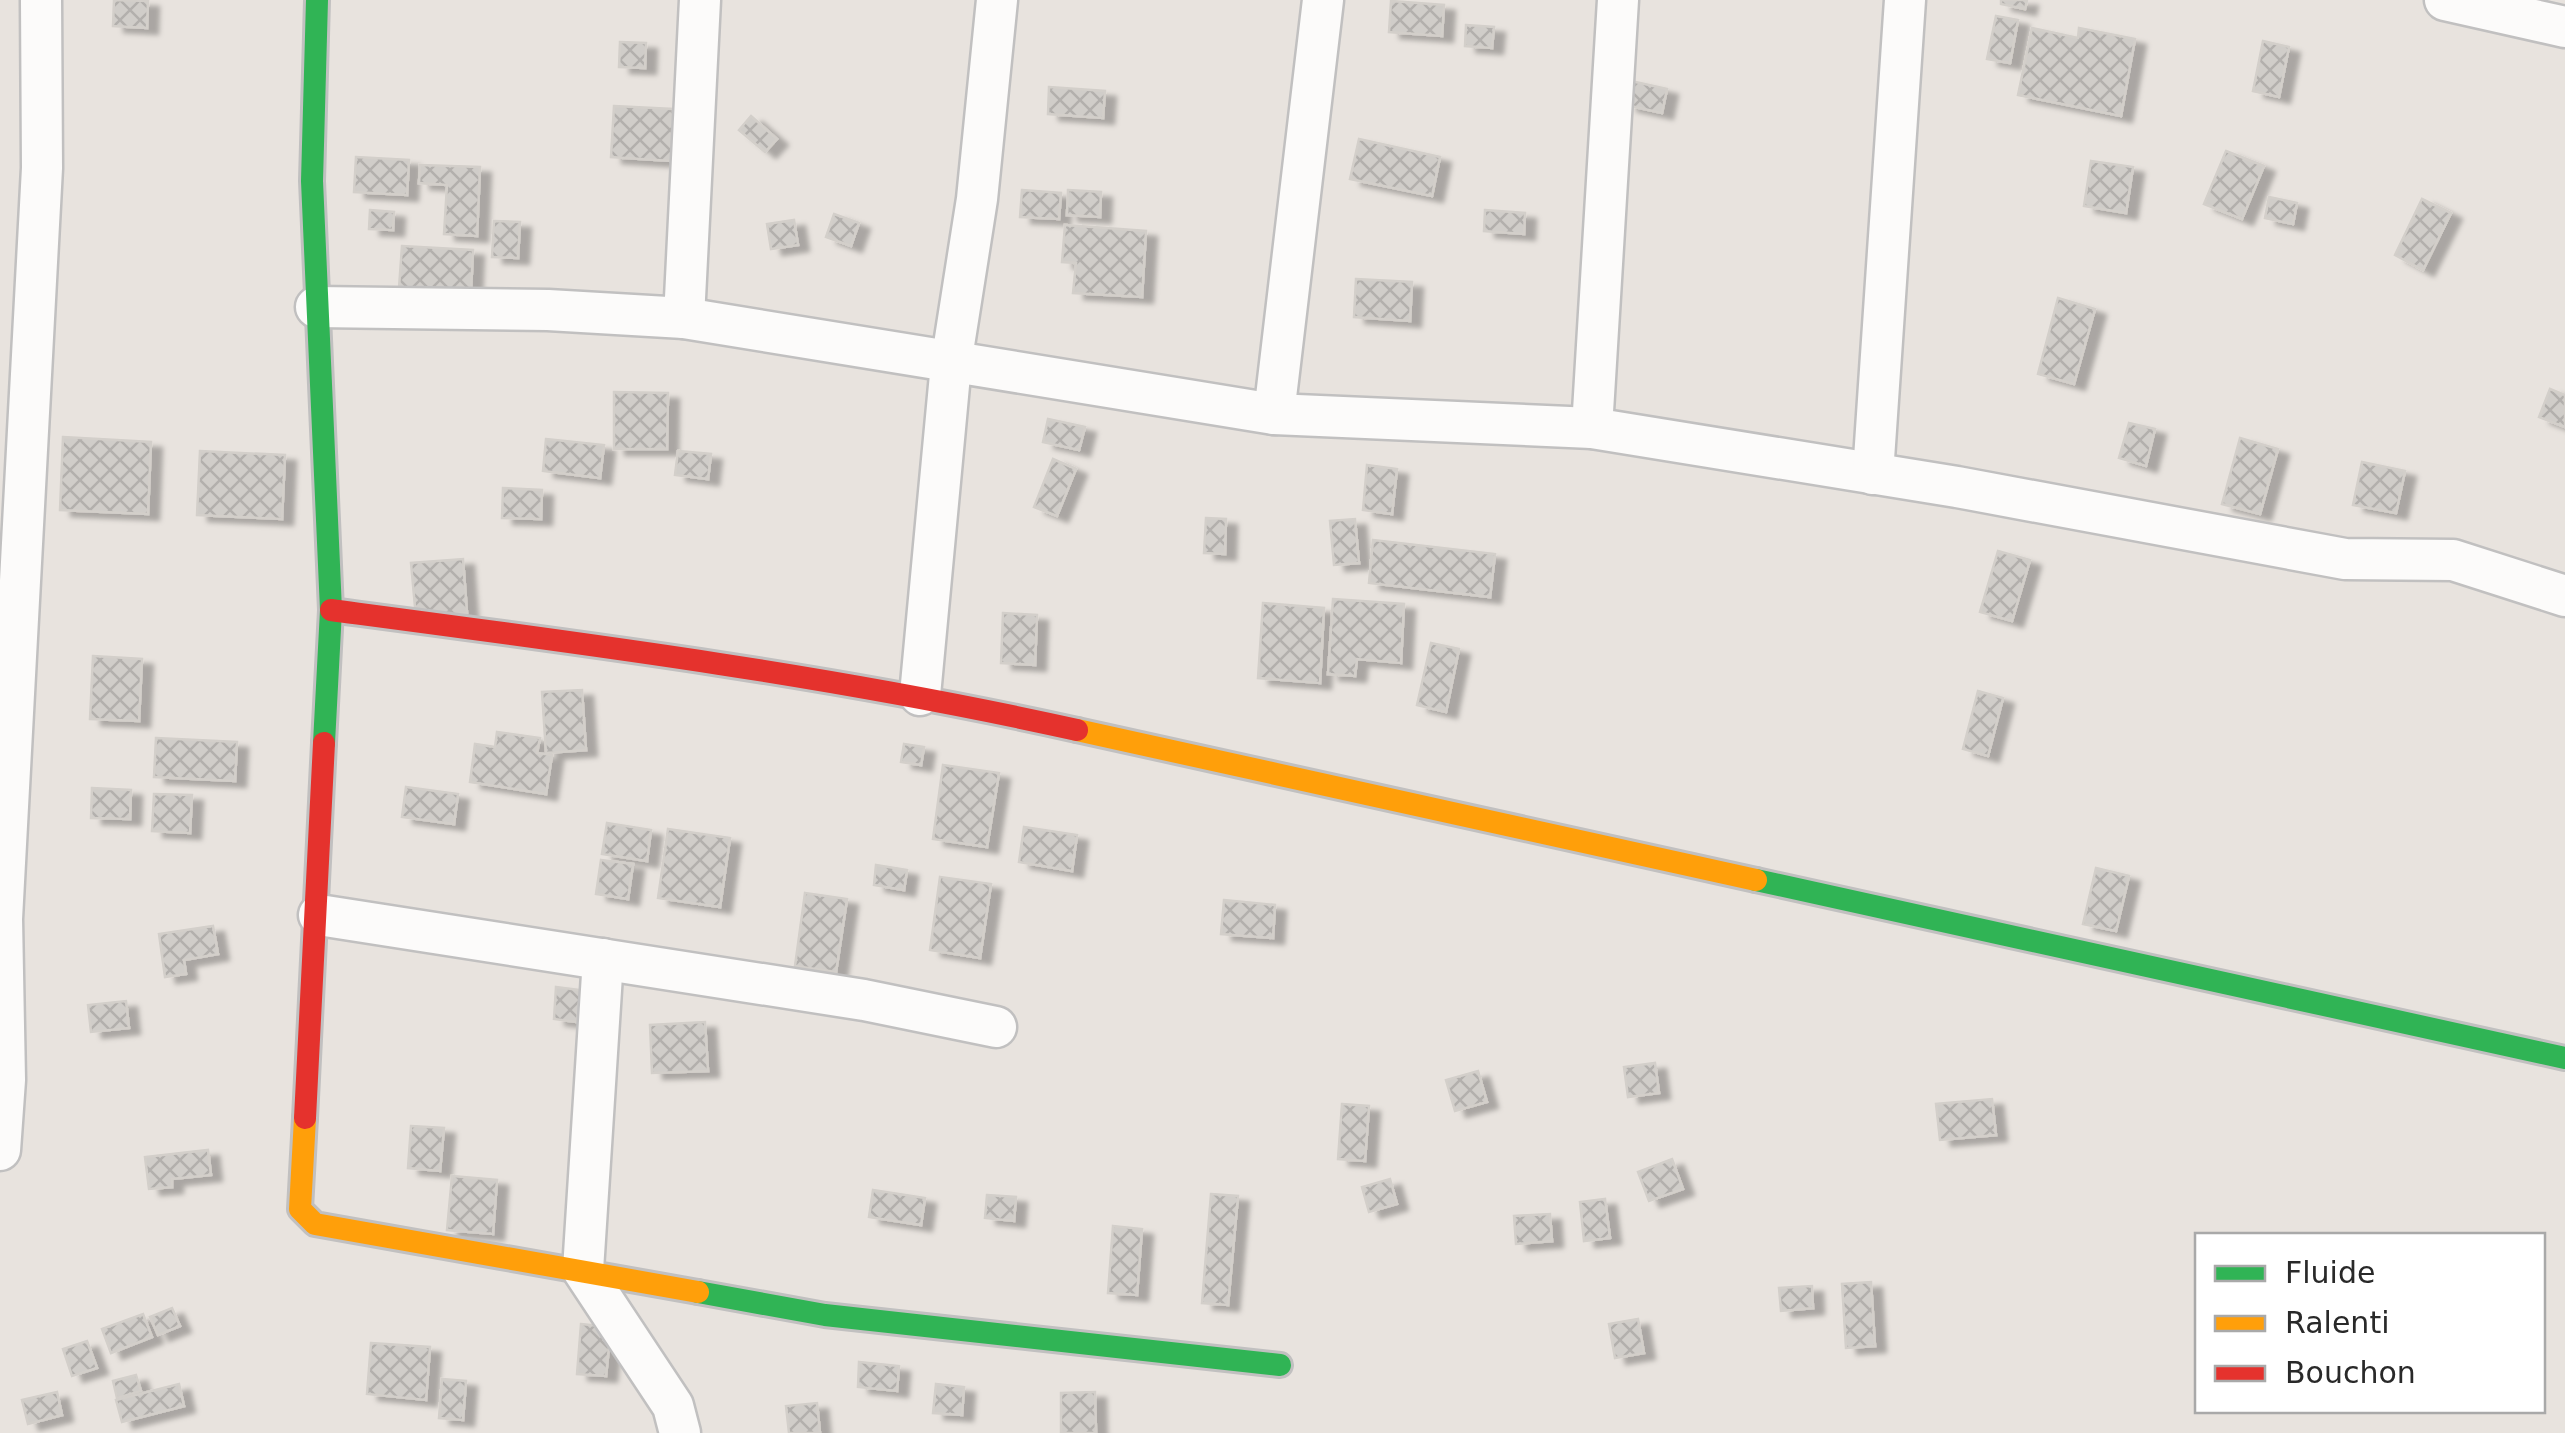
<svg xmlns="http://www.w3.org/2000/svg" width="2565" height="1433" viewBox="0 0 2565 1433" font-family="'DejaVu Sans',sans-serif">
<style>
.building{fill:url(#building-cross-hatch);stroke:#d3cfca;stroke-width:2.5;filter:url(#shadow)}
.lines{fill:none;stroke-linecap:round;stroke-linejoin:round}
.street-casing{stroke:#c1c0c0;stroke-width:45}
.fast-casing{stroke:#c1c0c0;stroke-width:28}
.slow-casing{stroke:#c1c0c0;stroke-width:28}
.jam-casing{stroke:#c1c0c0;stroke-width:28}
.street{stroke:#fcfbfa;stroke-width:40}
.fast{stroke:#30b455;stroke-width:22}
.slow{stroke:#ff9f0a;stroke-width:22}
.jam{stroke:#e5322d;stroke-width:22}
</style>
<defs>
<pattern id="building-cross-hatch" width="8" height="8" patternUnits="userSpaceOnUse" patternTransform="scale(2.5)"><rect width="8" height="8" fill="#d0cdc9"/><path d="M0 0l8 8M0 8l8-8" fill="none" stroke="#b3b0ad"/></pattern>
<filter id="shadow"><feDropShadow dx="11" dy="6" stdDeviation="2.5" flood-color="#0004"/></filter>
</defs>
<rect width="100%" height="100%" fill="#e8e3de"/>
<g class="building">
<path d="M 114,0 L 148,1 L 147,28 L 113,26 Z"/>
<path d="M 2001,0 L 2027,0 L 2025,9 L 2001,4 Z"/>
<path d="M 1391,1 L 1444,5 L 1442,36 L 1389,32 Z"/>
<path d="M 1996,16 L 2018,20 L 2010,63 L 1987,59 Z"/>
<path d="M 1466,25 L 1494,27 L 1492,48 L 1465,46 Z"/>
<path d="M 2032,28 L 2078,38 L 2079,28 L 2135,39 L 2121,116 L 2018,95 Z"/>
<path d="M 2263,41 L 2289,47 L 2279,97 L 2253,91 Z"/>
<path d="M 620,42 L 646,43 L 645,68 L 619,67 Z"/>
<path d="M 1631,81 L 1667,89 L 1662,113 L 1626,105 Z"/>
<path d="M 1049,87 L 1105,91 L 1103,118 L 1048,114 Z"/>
<path d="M 614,106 L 673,109 L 671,161 L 611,157 Z"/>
<path d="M 751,116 L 777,139 L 765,152 L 739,130 Z"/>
<path d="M 1359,139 L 1440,157 L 1432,196 L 1350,179 Z"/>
<path d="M 2226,151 L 2264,166 L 2242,219 L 2204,204 Z"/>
<path d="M 356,157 L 409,160 L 407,195 L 354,192 Z"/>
<path d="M 2091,161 L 2133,167 L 2126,213 L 2084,206 Z"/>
<path d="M 420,165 L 480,167 L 477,236 L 444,234 L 447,185 L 419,183 Z"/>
<path d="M 1022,190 L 1061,193 L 1059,219 L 1020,217 Z"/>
<path d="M 1068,190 L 1101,192 L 1100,217 L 1067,215 Z"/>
<path d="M 2269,197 L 2297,203 L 2293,224 L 2265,218 Z"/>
<path d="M 2422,199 L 2451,213 L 2423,270 L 2395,255 Z"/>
<path d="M 370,210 L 394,212 L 393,230 L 369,229 Z"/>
<path d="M 1485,210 L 1525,213 L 1524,234 L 1484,231 Z"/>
<path d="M 834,214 L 859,223 L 851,246 L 826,237 Z"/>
<path d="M 794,220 L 798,245 L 771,249 L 767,224 Z"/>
<path d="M 494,221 L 520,222 L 518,258 L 492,257 Z"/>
<path d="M 1065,225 L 1146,231 L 1142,297 L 1073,293 L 1076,263 L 1062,262 Z"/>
<path d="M 402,246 L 473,250 L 471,291 L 399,288 Z"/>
<path d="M 1356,279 L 1412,282 L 1410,321 L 1354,317 Z"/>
<path d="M 2058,298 L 2095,309 L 2074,384 L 2038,374 Z"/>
<path d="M 2550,389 L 2565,395 L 2565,427 L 2539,417 Z"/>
<path d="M 614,392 L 668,393 L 667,449 L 614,449 Z"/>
<path d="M 1048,419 L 1085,427 L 1079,450 L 1043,442 Z"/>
<path d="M 2129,423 L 2155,429 L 2146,466 L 2119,458 Z"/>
<path d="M 63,437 L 151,442 L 148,514 L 60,510 Z"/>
<path d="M 2240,438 L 2278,449 L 2260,514 L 2222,504 Z"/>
<path d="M 546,439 L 604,445 L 600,478 L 543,471 Z"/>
<path d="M 200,451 L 285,455 L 282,519 L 197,515 Z"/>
<path d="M 678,451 L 711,454 L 708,479 L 675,475 Z"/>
<path d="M 1053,459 L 1076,469 L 1057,516 L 1034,507 Z"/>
<path d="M 2362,462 L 2405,471 L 2396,513 L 2353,505 Z"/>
<path d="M 1367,465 L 1397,469 L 1392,514 L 1363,510 Z"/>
<path d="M 503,488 L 542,490 L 541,519 L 502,518 Z"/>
<path d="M 1206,518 L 1226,519 L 1225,554 L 1204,553 Z"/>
<path d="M 1355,519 L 1359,563 L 1334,565 L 1330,521 Z"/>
<path d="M 1373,540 L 1495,554 L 1490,597 L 1369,583 Z"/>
<path d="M 1998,551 L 2030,560 L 2012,621 L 1980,612 Z"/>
<path d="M 463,559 L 467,613 L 416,618 L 411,563 Z"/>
<path d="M 1333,599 L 1404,604 L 1401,663 L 1357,659 L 1355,676 L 1328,674 Z"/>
<path d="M 1263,603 L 1324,608 L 1320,683 L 1258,678 Z"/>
<path d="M 1003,613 L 1037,615 L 1035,665 L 1001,663 Z"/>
<path d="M 1431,643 L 1459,649 L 1446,712 L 1417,705 Z"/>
<path d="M 93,656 L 142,659 L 139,721 L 90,719 Z"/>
<path d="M 582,690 L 586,750 L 546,753 L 542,692 Z"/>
<path d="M 1978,691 L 2003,698 L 1988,756 L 1963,749 Z"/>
<path d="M 497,732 L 540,738 L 537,753 L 552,755 L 546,794 L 470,782 L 475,744 L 495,747 Z"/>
<path d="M 156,738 L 237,742 L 235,781 L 154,777 Z"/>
<path d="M 904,744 L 924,747 L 921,765 L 901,762 Z"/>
<path d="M 943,765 L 999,773 L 987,847 L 933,839 Z"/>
<path d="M 406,787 L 458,794 L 454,824 L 402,817 Z"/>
<path d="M 92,788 L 131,790 L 130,819 L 91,818 Z"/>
<path d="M 154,794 L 192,795 L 190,833 L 152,831 Z"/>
<path d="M 607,823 L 651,830 L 647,861 L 602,854 Z"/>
<path d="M 1024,827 L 1077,835 L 1072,871 L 1019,862 Z"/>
<path d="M 668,829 L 730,838 L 720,907 L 658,898 Z"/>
<path d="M 601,860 L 633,864 L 628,899 L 596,894 Z"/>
<path d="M 876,865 L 907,870 L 904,890 L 874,885 Z"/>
<path d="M 2096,868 L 2129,876 L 2116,931 L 2083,924 Z"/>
<path d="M 940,877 L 991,884 L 980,958 L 930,950 Z"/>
<path d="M 805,893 L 847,899 L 836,972 L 795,966 Z"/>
<path d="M 1224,900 L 1275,905 L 1273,938 L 1221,934 Z"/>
<path d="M 213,926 L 218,954 L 184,960 L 186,974 L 165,977 L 159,934 Z"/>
<path d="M 556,987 L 580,990 L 577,1022 L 554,1019 Z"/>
<path d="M 126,1001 L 129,1028 L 91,1032 L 88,1005 Z"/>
<path d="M 705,1022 L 708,1071 L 652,1073 L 650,1025 Z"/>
<path d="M 1655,1063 L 1659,1093 L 1628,1097 L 1624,1067 Z"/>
<path d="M 1478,1071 L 1487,1102 L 1455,1111 L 1446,1080 Z"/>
<path d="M 1992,1099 L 1996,1135 L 1940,1140 L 1936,1104 Z"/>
<path d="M 1342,1104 L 1369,1106 L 1365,1161 L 1338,1159 Z"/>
<path d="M 411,1126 L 444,1128 L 440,1171 L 408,1168 Z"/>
<path d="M 208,1150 L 211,1175 L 172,1179 L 172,1187 L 149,1189 L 145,1157 Z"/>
<path d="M 1672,1159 L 1683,1189 L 1649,1201 L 1638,1172 Z"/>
<path d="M 452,1176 L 497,1180 L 493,1234 L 447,1230 Z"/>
<path d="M 1390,1179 L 1397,1204 L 1369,1212 L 1362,1187 Z"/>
<path d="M 873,1190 L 925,1198 L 921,1225 L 869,1217 Z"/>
<path d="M 1211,1194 L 1238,1196 L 1228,1305 L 1202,1303 Z"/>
<path d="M 987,1195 L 1016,1197 L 1014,1221 L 985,1218 Z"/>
<path d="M 1605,1199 L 1610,1238 L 1584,1241 L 1580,1202 Z"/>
<path d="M 1550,1214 L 1552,1241 L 1516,1244 L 1514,1216 Z"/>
<path d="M 1113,1226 L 1142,1229 L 1137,1295 L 1108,1293 Z"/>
<path d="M 1871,1282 L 1875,1346 L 1846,1348 L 1842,1284 Z"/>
<path d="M 1812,1286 L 1813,1308 L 1781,1311 L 1779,1288 Z"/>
<path d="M 172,1308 L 180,1326 L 158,1335 L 150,1317 Z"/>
<path d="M 143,1314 L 152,1337 L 111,1353 L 102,1329 Z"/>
<path d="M 1638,1319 L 1644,1353 L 1615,1358 L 1609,1324 Z"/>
<path d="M 581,1324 L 611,1327 L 606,1376 L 577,1374 Z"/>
<path d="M 87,1341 L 97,1368 L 72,1376 L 63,1349 Z"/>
<path d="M 371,1343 L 430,1347 L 426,1400 L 367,1394 Z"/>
<path d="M 859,1362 L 899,1366 L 897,1391 L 858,1387 Z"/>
<path d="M 136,1375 L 141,1391 L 117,1398 L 113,1381 Z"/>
<path d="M 442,1379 L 466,1381 L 463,1420 L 439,1418 Z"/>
<path d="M 179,1384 L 184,1406 L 122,1422 L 116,1400 Z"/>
<path d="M 936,1384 L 964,1387 L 962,1415 L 933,1413 Z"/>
<path d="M 57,1392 L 62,1415 L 28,1424 L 22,1400 Z"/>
<path d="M 1095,1392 L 1096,1433 L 1061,1433 L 1061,1393 Z"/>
<path d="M 817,1403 L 820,1433 L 789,1433 L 786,1406 Z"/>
</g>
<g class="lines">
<g class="street-casing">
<g id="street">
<path d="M 2445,0 L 2565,27"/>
<path d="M 316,307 L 548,310 L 684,318 L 700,0"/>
<path d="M 684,318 L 1274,414 L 1592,428 L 1957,487 L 2345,559 L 2453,560 L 2565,596"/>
<path d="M 1274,414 L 1323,0"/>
<path d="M 1592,428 L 1618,0"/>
<path d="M 1873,474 L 1905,0"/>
<path d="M 920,695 L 951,364 L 977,199 L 997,0"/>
<path d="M 319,915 L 864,1000 L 996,1027"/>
<path d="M 603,959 L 583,1270 L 673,1406 L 680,1433"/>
<path d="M 0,1150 L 5,1080 L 2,919 L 42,168 L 41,0"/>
</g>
</g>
<g class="fast-casing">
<g id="fast">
<path d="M 317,0 L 312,181 L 331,610 L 324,743"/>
<path d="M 1756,880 L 2565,1058"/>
<path d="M 698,1292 L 825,1315 L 1280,1365"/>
</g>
</g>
<g class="slow-casing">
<g id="slow">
<path d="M 1077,730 L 1756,880"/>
<path d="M 305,1118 L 300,1209 L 315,1224 L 698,1292"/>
</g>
</g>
<g class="jam-casing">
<g id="jam">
<path d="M 331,610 C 581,643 830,675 1077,730"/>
<path d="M 305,1118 L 324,743"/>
</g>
</g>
<use href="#street" class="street"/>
<use href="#fast" class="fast"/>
<use href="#slow" class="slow"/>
<use href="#jam" class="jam"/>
</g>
<rect x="2195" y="1233" width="350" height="180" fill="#ffffff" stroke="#a9a9a9" stroke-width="2.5"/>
<rect x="2215" y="1266" width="50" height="15" fill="#30b455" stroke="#a9a9a9" stroke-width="2.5"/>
<text x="2285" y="1283" font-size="30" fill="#292929">Fluide</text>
<rect x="2215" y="1316" width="50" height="15" fill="#ff9f0a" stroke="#a9a9a9" stroke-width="2.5"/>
<text x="2285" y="1333" font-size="30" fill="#292929">Ralenti</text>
<rect x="2215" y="1366" width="50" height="15" fill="#e5322d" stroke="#a9a9a9" stroke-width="2.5"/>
<text x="2285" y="1383" font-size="30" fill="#292929">Bouchon</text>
</svg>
